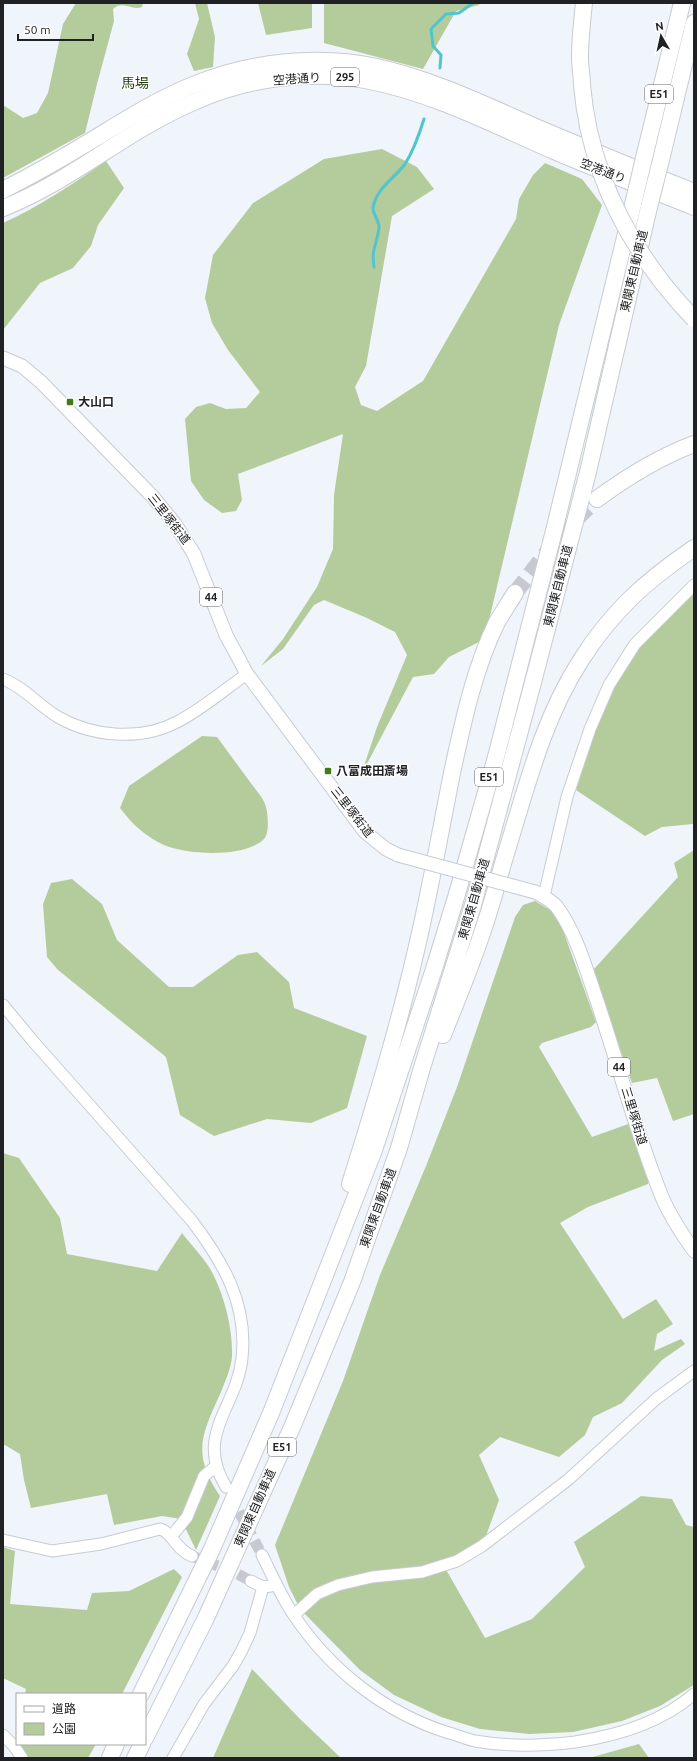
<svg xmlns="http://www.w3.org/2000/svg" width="697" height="1761" viewBox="0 0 697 1761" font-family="Ubuntu,'Noto Sans JP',sans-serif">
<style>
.green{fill:#b4cc9c}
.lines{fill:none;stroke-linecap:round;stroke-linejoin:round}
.stream{stroke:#50c5cd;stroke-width:3}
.minor-tunnel{stroke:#c6cad0;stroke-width:11;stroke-dasharray:11 5.5;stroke-linecap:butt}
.highway-tunnel{stroke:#c6cad0;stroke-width:16;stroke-dasharray:16 8;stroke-linecap:butt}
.minor-casing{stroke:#c7cbd2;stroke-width:13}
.major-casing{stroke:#c7cbd2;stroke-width:15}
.highway-casing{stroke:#c7cbd2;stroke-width:18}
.minor{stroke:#fff;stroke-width:11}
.major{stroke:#fff;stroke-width:13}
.highway{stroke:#fff;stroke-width:16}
.major-bridge-casing{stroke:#c7cbd2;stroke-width:15;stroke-linecap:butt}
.highway-bridge-casing{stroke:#c7cbd2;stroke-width:18;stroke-linecap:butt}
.major-bridge{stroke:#fff;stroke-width:13}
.highway-bridge{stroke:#fff;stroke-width:16}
.poi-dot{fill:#407b15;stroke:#fff;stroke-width:1.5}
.labels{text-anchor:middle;stroke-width:3;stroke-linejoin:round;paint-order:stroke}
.shield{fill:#fff;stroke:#636466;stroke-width:1}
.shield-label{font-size:11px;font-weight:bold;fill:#202124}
.street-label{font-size:12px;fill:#202124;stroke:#fff}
.poi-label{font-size:12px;font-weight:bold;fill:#202124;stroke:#fff;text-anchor:start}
.quarter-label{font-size:14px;fill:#1d390a;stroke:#fff}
</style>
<rect width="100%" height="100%" fill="#f0f4fb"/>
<g class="green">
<path d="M 76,3 L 143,3 L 142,7 C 131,11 123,0 113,9 L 114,21 L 97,84 L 85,133 L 3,178 L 3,105 L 23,118 L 37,113 L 48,93 L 63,24 Z"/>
<path d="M 195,3 L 207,3 L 215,37 L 213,67 L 194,71 L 187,54 L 199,19 Z"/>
<path d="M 258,3 L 312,3 L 312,28 L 266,35 Z"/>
<path d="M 324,3 L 480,3 L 479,5 L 456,11 L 423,69 L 324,43 Z"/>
<path d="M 382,149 L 417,167 L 434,189 L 392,216 L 366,366 L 355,387 L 361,405 L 377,411 L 423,381 L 516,219 L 519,199 L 533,175 L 545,163 L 582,179 L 602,205 L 559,325 L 490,616 L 483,640 L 449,657 L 434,674 L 413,677 L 361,775 L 377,727 L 407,655 L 395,632 L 367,618 L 324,600 L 314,605 L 283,649 L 261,666 L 283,639 L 317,587 L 333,549 L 334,495 L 343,434 L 238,474 L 242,500 L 236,511 L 222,513 L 204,500 L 191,481 L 185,419 L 196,407 L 210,403 L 226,409 L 246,408 L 260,392 L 228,350 L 212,323 L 205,298 L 213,255 L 253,203 L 324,159 Z"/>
<path d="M 106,161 L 124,188 L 98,225 L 91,246 L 73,268 L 40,283 L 3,330 L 3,223 C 40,206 73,184 106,161 Z"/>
<path d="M 694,591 L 694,825 L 693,824 L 662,827 L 645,836 L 576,790 C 589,748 601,709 623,671 C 640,640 669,616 694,591 Z"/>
<path d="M 202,736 L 217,737 C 229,753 241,770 253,786 C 257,791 263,798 265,804 C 268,811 270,833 264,839 C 245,858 187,855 164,845 C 146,837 132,824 120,808 L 129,786 Z"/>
<path d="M 694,850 L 694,1114 L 673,1121 L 657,1078 L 632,1083 L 595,978 L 594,969 L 678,877 L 674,863 Z"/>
<path d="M 72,879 L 102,904 L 117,940 L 169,987 L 193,987 L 238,955 L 257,952 L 289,982 L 294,1008 L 367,1036 L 347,1108 L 311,1123 L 267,1119 L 214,1136 L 180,1115 L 166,1057 L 58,970 L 47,957 L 43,904 L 51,883 Z"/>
<path d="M 535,901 L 550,910 L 560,922 L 596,1022 L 591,1027 L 542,1043 L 539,1047 L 592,1137 L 631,1123 L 650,1175 L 648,1184 L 588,1207 L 560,1223 L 623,1319 L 656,1299 L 673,1324 L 657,1334 L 654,1351 L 681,1339 L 685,1344 L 662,1360 L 622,1403 L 593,1417 L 585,1435 L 559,1457 L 500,1437 L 479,1455 L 499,1500 L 486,1536 L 444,1566 L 485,1638 L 532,1619 L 585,1567 L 574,1542 L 641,1496 L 672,1499 L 686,1525 L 694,1527 L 694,1685 L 660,1706 L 622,1721 L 573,1732 L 529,1734 L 480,1729 L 441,1717 L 394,1695 L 360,1670 L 300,1609 L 289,1587 L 275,1545 L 343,1381 L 380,1275 L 426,1166 L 457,1087 L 515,917 L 523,905 Z"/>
<path d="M 3,1153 L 19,1158 L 60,1218 L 67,1254 L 157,1271 L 182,1233 C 192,1246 206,1260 213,1274 C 225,1298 233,1330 232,1357 C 231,1368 225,1382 221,1392 C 202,1434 191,1453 220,1496 L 196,1550 L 181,1519 L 162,1516 L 114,1525 L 107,1494 L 31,1508 L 24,1480 L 20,1454 L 3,1444 Z"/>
<path d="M 3,1547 L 15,1551 L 10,1604 L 87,1610 L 92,1593 L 129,1591 L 174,1569 L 182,1577 L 122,1694 L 25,1694 L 26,1689 L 3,1678 Z"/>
<path d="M 252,1669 L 300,1719 L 341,1758 L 213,1758 Z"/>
<path d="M 20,1744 L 96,1744 L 88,1758 L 28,1758 Z"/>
<path d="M 639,1744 L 649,1758 L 589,1758 Z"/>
</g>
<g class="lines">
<g class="stream">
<path d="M 440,68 L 441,55 L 433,46 L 431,29 L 446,14 L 459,13 L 473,3"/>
<path d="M 374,267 C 371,248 377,245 379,228 C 380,222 373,215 373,208 C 376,188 394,179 405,164 C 414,150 419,135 424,119"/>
</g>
<g class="minor-tunnel">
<path d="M 231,1497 L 262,1555"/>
<path d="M 192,1556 L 234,1572 L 251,1581"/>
</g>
<path class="highway-tunnel" d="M 515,593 L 562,533 L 597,499"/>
<g class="minor-casing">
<g id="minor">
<path d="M 3,679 C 24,687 39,706 58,717 C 93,737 141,741 177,722 C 201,710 225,689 247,674"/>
<path d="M 544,896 L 567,797 L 590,729 L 609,685 L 635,644 L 694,585"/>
<path d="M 3,1005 L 32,1040 L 192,1221 C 223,1262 248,1304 242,1358 C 237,1408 194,1434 226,1487"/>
<path d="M 171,1537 L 187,1517 L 204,1476 L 216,1466"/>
<path d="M 3,1540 L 52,1551 L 101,1544 L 160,1529 C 172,1532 176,1550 192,1556"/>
<path d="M 262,1555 C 272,1575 281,1596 293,1614 C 330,1670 385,1713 449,1733 C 457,1735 466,1739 475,1741 C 508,1747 542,1746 575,1742 C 616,1736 662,1722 694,1694"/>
<path d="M 251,1581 L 263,1587 L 271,1586"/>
<path d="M 294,1615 L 317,1594 L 338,1585 L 372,1577 L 422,1572 L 457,1561 L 482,1546 L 569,1479 L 656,1399 L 694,1371"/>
<path d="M 3,1735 L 14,1746 L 22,1758"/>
<path d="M 173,1758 L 204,1704 L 233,1666 L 241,1652 L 250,1633 L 263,1587"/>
</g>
</g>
<g class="major-casing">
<g id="major">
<path d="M 3,358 L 22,366 L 41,382 L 153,497 L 175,524 L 194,554 L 226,635 L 247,674 L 365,832 L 386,849 L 398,855"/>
<path d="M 535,892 C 543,896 551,900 557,907 C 577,935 586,969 597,1001 C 619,1066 636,1133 662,1197 C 670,1216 682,1234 694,1251"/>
</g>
</g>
<g class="highway-casing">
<g id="highway">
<path d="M 644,158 L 682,3"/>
<path d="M 660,164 L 694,23"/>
<path d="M 3,190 C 39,172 73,152 107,131 C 135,114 163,97 193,85 C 250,62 316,54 377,67 C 431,79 481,103 531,125 C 585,148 639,170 694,192"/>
<path d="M 3,208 C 72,181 128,129 196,101 C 248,78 309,70 365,80 C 431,92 494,125 554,151 C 600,171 647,188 694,207"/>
<path d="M 597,499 C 627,477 659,457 694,444"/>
<path d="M 443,1035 C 456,1002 470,969 481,936 C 490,911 497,885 504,860 C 525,793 542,720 581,660 C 612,611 647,580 694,548"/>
<path d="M 350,1184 C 377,1098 403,1012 422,924 C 433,874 442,823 452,773 C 463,722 474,669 497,622 C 503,612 509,603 515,593"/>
<path d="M 141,1694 L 212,1549 L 271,1413 L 374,1150 L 434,969 L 457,894 L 496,757 L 555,527 L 634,200"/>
<path d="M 145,1738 L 205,1620 L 293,1425 L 352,1282 L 399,1148 L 421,1071 L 473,905 L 531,690 L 588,472 L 649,207"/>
<path d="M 110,1758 L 116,1744"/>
<path d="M 135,1758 L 142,1744"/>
</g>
</g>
<use href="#minor" class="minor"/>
<use href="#major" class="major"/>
<use href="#highway" class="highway"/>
<g class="major-bridge-casing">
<path id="major-bridge" d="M 398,855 L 535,892"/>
</g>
<g class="highway-bridge-casing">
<g id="highway-bridge">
<path d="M 584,3 C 582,21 580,39 580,58 C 580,67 582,76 582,85 C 590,177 631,253 694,319"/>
<path d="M 634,200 L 644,158"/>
<path d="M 649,207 L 660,164"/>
</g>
</g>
<use href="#major-bridge" class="major-bridge"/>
<use href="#highway-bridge" class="highway-bridge"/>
</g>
<g class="poi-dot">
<rect x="66" y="398" width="8" height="8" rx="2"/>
<rect x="324" y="767" width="8" height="8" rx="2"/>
</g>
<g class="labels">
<g class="shield">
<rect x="331" y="68" width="28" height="18" rx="3"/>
<rect x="645" y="85" width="28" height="18" rx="3"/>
<rect x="200" y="588" width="22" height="18" rx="3"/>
<rect x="475" y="768" width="28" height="18" rx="3"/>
<rect x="608" y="1058" width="22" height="18" rx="3"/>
<rect x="268" y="1438" width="28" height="18" rx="3"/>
</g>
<g class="shield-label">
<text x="345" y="81">295</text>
<text x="659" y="98">E51</text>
<text x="211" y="601">44</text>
<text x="489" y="781">E51</text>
<text x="619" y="1071">44</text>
<text x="282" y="1451">E51</text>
</g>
<g class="street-label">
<text transform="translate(297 79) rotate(-4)" y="4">空港通り</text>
<text transform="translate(603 171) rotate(21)" y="4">空港通り</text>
<text transform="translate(634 271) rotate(-77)" y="4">東関東自動車道</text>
<text transform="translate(169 519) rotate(52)" y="4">三里塚街道</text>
<text transform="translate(558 586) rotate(-76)" y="4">東関東自動車道</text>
<text transform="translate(352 812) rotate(52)" y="4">三里塚街道</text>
<text transform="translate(474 899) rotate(-74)" y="4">東関東自動車道</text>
<text transform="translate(634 1116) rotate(73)" y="4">三里塚街道</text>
<text transform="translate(378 1208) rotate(-70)" y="4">東関東自動車道</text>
<text transform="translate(255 1508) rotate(-66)" y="4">東関東自動車道</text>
</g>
<g class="poi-label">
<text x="78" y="406">大山口</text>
<text x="336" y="775">八富成田斎場</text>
</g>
<g class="quarter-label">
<text x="135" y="88">馬場</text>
</g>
</g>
<rect width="697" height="1761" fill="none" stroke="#202124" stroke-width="8"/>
<rect x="16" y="1693" width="130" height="52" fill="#ffffff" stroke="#a6a6a7"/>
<rect x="24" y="1706" width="20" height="6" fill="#ffffff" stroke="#a6a6a7"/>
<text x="52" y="1713" font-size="12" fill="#202124">道路</text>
<rect x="24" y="1723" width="20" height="12" fill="#b4cc9c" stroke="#a6a6a7"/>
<text x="52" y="1733" font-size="12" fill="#202124">公園</text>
<g transform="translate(661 36) rotate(351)" stroke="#ffffff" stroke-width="3" paint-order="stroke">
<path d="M0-3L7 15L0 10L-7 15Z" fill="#202124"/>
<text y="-6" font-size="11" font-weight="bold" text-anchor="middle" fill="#202124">N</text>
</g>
<path d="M18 34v6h75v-6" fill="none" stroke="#202124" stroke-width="2"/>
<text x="24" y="34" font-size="12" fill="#202124" stroke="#ffffff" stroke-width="3" paint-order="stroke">50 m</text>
</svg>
